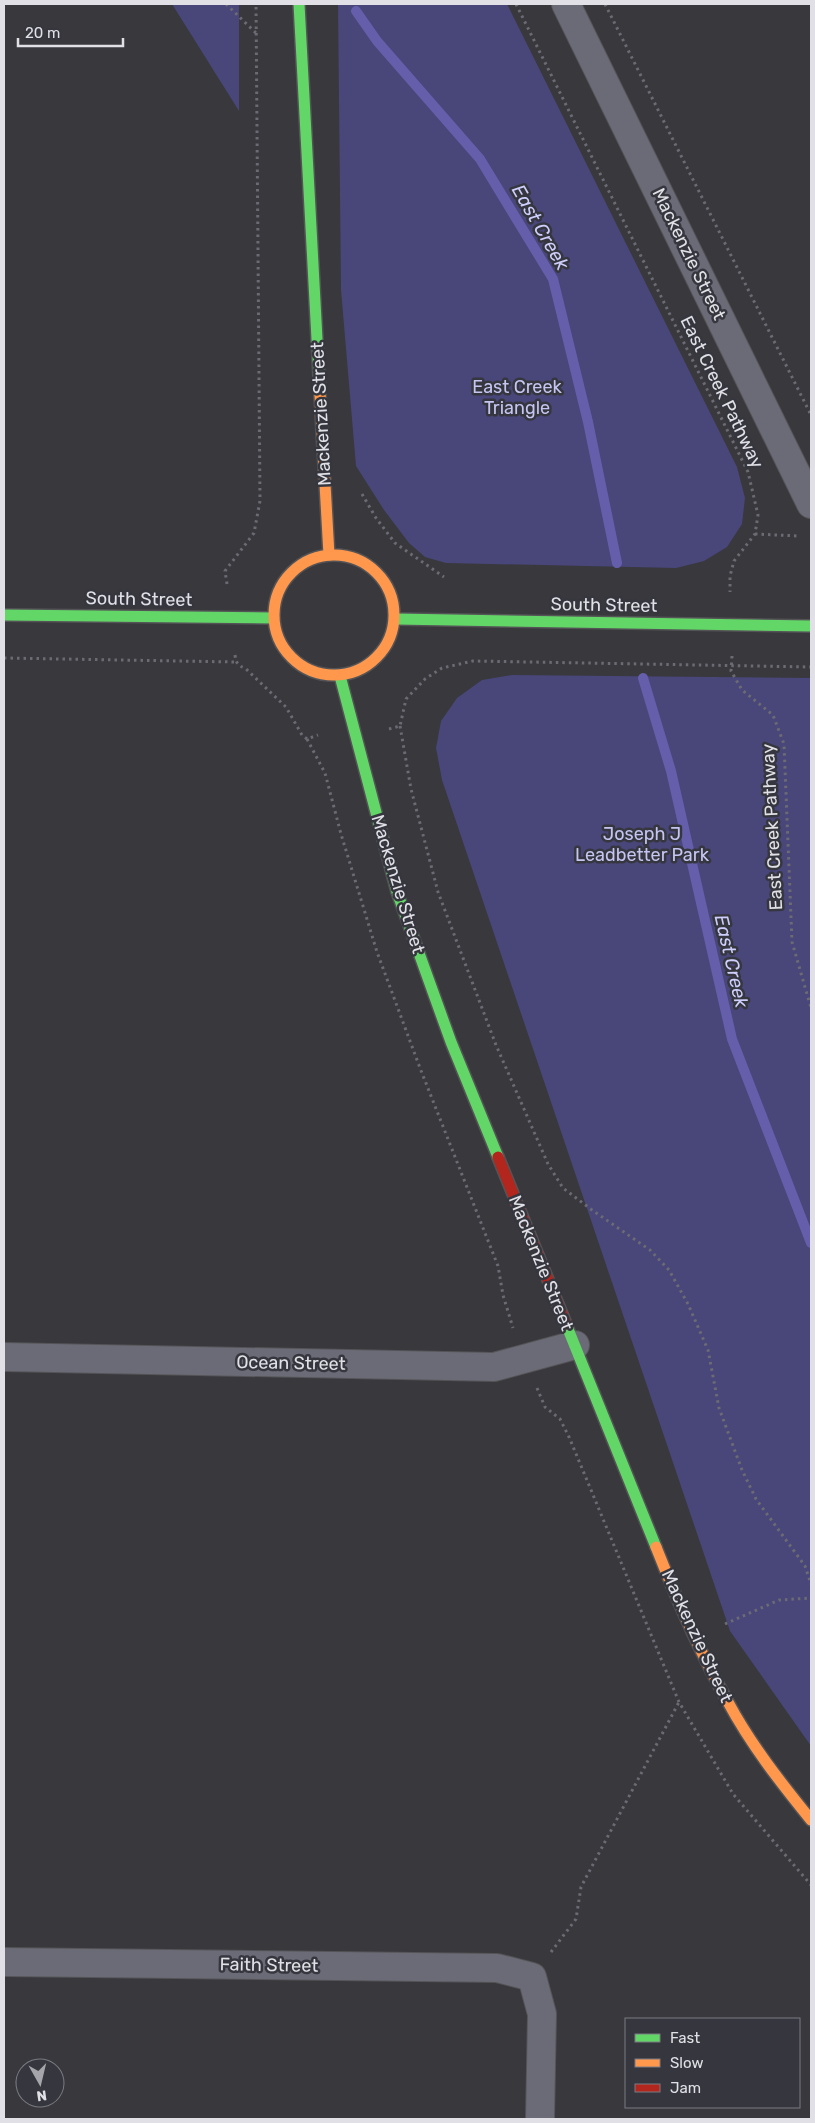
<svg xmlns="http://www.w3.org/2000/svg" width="815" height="2123" viewBox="0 0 815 2123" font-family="Rubik,sans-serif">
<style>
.green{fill:#49467a}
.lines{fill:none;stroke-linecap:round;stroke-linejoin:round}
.stream{stroke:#655fab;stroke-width:10}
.street-casing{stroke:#545457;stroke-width:30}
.fast-casing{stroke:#545457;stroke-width:14}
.slow-casing{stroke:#545457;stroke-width:14}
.jam-casing{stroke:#545457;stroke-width:14}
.path{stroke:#6c6b74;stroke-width:3;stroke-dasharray:2.5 4;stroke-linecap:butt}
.street{stroke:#6b6b77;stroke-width:28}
.fast{stroke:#63d668;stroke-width:11}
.slow{stroke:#ff974d;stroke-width:11}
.jam{stroke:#b3261e;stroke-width:11}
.labels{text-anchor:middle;stroke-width:5;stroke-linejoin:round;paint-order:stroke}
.street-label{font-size:18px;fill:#e0e0e6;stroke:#36363f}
.park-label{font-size:18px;fill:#c5c5f2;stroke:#36363f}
.water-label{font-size:19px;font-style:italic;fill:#cecefc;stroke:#36363f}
</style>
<rect width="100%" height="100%" fill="#38383d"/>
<g class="green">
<path d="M 172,4 L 239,4 L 239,111 Z"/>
<path d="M 338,4 L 507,4 L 737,467 L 745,498 L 742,524 L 727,547 L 704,561 L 676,568 L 446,563 L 425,557 L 409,543 L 384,510 L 356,466 L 341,290 Z"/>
<path d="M 512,675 L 811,678 L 811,1746 L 730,1631 L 442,780 L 436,748 L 441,721 L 457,698 L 482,680 Z"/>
</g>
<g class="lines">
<g class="stream">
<path d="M 356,11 L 377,41 L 480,159 L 553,279 L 588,422 L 617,563"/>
<path d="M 643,678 L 671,771 L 732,1039 L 811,1243"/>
</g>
<g class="street-casing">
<g id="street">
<path d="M 566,4 L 811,504"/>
<path d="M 4,1357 L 494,1367 L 575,1345"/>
<path d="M 4,1962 L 497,1968 L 532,1977 L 542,2014 L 540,2119"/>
</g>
</g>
<g class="fast-casing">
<g id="fast">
<path d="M 299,4 L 320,395"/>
<path d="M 4,615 L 273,618"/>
<path d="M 396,619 L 811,626"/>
<path d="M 340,676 L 397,892 L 451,1042 L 498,1157"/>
<path d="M 566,1324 L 656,1547"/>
</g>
</g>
<g class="slow-casing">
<g id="slow">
<path d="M 320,395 L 329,555"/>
<circle cx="334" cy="615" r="60"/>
<path d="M 656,1547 C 677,1600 700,1653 728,1702 C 751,1745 781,1783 811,1820"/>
</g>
</g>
<g class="jam-casing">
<path id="jam" d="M 498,1157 L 566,1324"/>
</g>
<g class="path">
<path d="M 226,4 L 256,33"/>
<path d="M 516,4 L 748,472 L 758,515 L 755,534 L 734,561 L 730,576 L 730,592"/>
<path d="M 605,4 L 811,415"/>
<path d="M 362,494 L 376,518 L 395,543 L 444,577"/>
<path d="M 755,534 L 799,536"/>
<path d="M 227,584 L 225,571 L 254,533 L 260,501 L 256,4"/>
<path d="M 235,655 C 236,663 238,666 245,668 L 286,707 L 302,735 L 307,739 L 318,735"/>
<path d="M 732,656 L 731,671 L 742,690 L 773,715 L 784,744 L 792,942 L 811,1008"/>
<path d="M 4,658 L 236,662"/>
<path d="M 400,726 L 411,789 L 438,892 L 496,1045 L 548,1164 L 563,1188 L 592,1210 L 650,1250 L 669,1270 L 688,1304 L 708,1350 L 719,1408 L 742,1470 L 756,1499 L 805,1566 L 811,1584"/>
<path d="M 389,729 L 400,726 L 406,699 L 425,679 L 442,668 L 473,661 L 811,667"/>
<path d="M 307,739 L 325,773 L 341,834 L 377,952 L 420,1068 L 498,1266 L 503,1295 L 513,1328"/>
<path d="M 537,1388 L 545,1407 L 560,1419 L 569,1437 L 679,1702 L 733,1794 L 811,1885"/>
<path d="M 725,1624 L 779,1600 L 811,1598"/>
<path d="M 551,1952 L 576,1919 L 581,1887 L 679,1702"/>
</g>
<use href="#street" class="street"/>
<use href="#fast" class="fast"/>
<use href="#slow" class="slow"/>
<use href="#jam" class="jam"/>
</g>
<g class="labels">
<g class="street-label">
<text transform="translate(689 254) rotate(64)" y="6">Mackenzie Street</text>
<text transform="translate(722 392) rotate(64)" y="6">East Creek Pathway</text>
<text transform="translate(321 414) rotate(-93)" y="6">Mackenzie Street</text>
<text transform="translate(139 599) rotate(1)" y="6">South Street</text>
<text transform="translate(604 605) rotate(1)" y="6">South Street</text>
<text transform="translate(772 827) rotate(-93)" y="6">East Creek Pathway</text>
<text transform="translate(398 884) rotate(73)" y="6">Mackenzie Street</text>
<text transform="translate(541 1263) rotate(68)" y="6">Mackenzie Street</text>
<text transform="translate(291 1363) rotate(1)" y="6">Ocean Street</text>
<text transform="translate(697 1636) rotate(65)" y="6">Mackenzie Street</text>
<text transform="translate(269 1965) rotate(1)" y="6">Faith Street</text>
</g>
<g class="park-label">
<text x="517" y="393">East Creek<tspan x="517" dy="21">Triangle</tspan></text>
<text x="642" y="840">Joseph J<tspan x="642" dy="21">Leadbetter Park</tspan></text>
</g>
<g class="water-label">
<text transform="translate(541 227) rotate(60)" y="7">East Creek</text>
<text transform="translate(732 961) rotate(77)" y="7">East Creek</text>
</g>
</g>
<rect width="815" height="2123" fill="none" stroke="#e0e0e6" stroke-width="10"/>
<rect x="625" y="2018" width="175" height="90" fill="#36363f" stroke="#7a7a82"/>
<rect x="635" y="2034" width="25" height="8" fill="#63d668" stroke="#7a7a82"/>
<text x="670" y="2043" font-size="15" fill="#e0e0e6">Fast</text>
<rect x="635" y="2059" width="25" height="8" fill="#ff974d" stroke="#7a7a82"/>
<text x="670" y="2068" font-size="15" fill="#e0e0e6">Slow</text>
<rect x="635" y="2084" width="25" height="8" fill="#b3261e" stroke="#7a7a82"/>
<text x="670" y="2093" font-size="15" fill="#e0e0e6">Jam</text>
<g transform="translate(40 2083) rotate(172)"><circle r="24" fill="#36363f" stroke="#7a7a82"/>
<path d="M0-4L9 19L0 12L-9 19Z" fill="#a5a5ab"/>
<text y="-8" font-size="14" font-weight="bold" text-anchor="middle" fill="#e0e0e6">N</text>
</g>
<path d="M18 38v8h105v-8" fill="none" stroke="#e0e0e6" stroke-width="2.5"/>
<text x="25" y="38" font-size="15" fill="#e0e0e6" stroke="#36363f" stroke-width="4" paint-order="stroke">20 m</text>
</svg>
